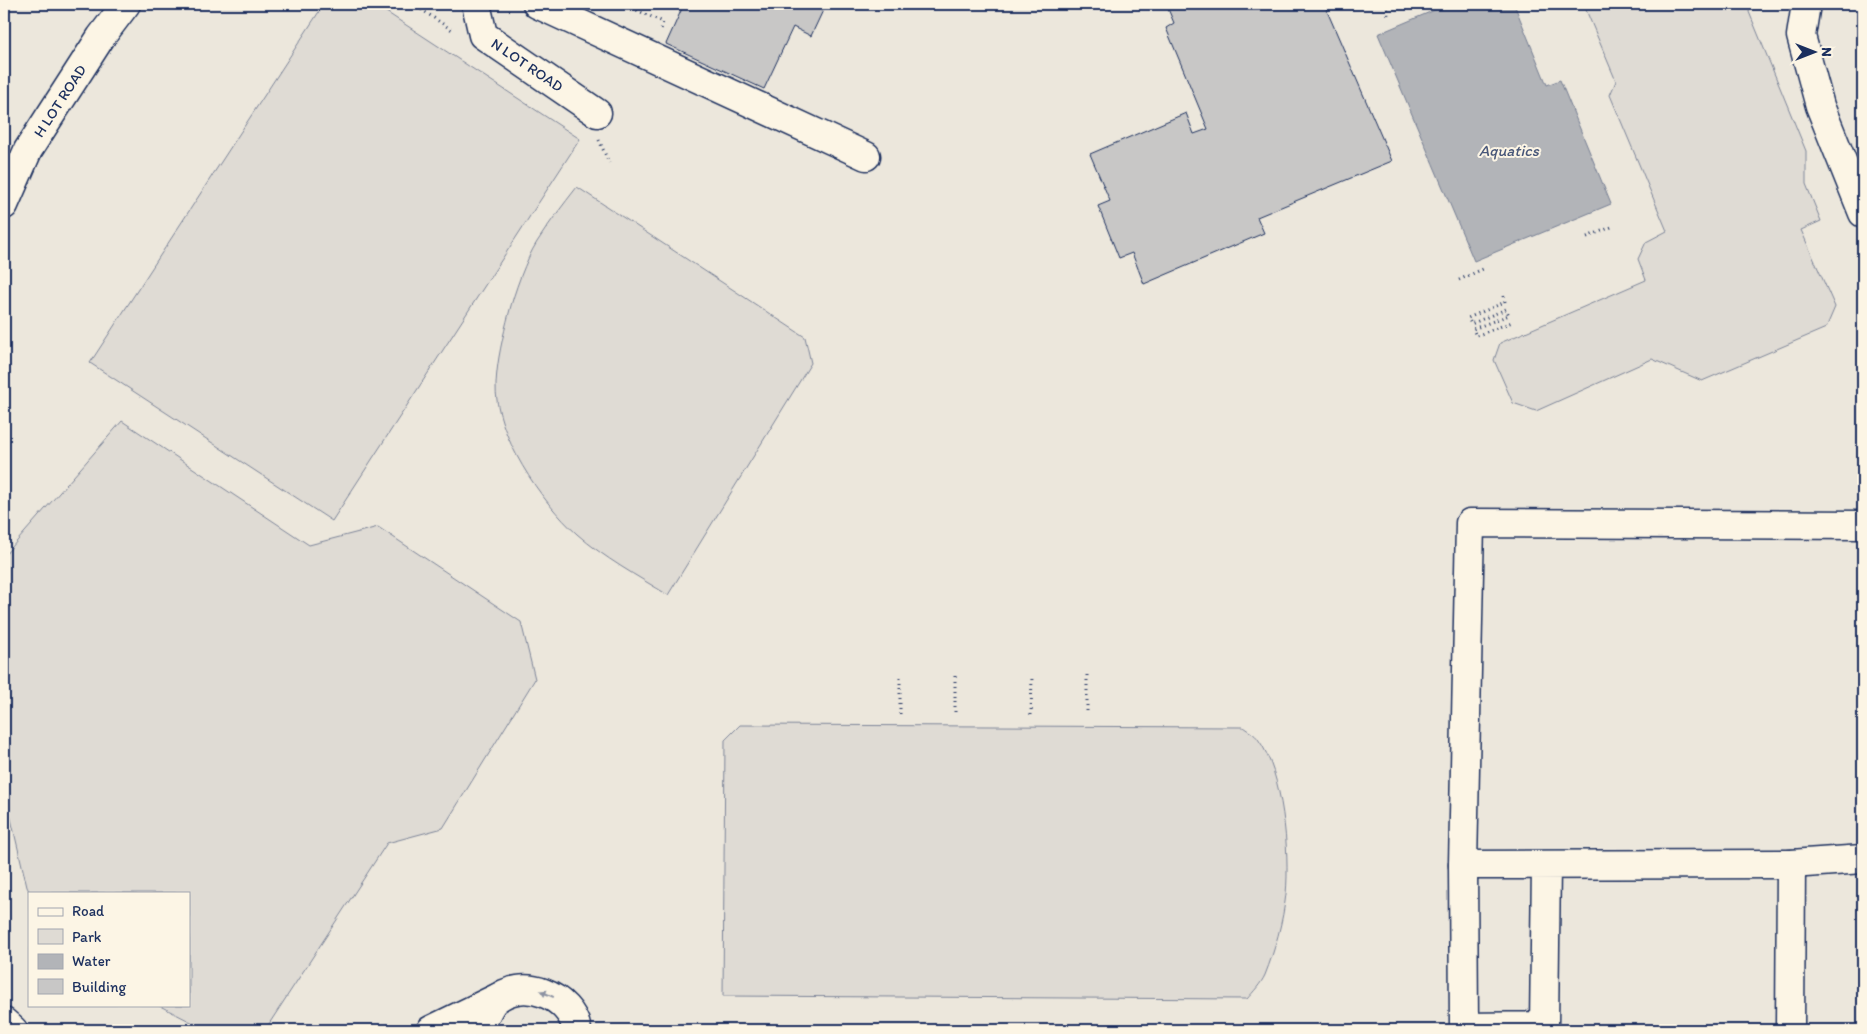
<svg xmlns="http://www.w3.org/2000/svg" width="1867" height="1034" viewBox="0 0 1867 1034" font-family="Itim,sans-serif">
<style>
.built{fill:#ece7dc;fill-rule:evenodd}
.green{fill:#dfdbd4;stroke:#7d8599}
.water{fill:#b2b4b8;stroke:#767f94}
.building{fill:#c8c7c6;stroke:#1b2f5e}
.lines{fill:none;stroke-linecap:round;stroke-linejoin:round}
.minor-casing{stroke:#1b2f5e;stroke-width:31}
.path{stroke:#1b2f5e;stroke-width:3;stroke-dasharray:1 4;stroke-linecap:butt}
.minor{stroke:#fcf5e5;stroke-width:28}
.oneway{fill:#8c92a2}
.labels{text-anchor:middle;stroke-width:4;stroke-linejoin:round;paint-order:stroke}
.street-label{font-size:15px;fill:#1b2f5e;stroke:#fcf5e5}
.water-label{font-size:16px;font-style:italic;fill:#485779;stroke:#fcf5e5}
</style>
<rect width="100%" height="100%" fill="#fcf5e5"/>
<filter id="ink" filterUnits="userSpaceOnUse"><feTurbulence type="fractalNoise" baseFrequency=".02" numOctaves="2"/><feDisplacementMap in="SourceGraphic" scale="10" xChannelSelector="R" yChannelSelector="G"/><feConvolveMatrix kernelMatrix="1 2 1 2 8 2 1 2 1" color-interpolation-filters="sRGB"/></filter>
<g filter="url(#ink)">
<path class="built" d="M 4,4 L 1863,4 L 1863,1030 L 4,1030 ZM 29,893 L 189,893 L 189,1005 L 29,1005 Z"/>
<g class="green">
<path d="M 324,4 L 374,4 L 580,139 L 332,521 L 90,363 Z"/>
<path d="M 1589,4 L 1751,4 L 1749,12 L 1806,151 L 1806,184 L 1821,221 L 1801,230 L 1835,307 L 1826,328 L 1702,381 L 1652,359 L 1536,411 L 1513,403 L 1494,360 L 1500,343 L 1646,280 L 1638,259 L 1646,242 L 1667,231 L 1610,95 L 1616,81 L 1586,10 Z"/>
<path d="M 577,187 L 805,337 L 811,363 L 668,595 C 637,576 604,558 577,534 C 541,502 494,433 496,384 C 497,360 503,336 509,313 C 514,293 526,259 537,242 C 549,223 563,205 577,187 Z"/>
<path d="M 122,421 L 309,545 L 378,527 L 521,622 L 535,679 L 443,828 L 387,843 L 265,1030 L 207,1030 L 158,1005 L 189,1005 L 189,893 L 30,893 L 27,887 L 4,789 L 4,556 Z"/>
<path d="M 740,725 L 1243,727 C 1248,731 1255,734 1258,739 C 1283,772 1290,853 1286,894 C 1283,921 1275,950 1265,975 C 1261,984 1253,992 1247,999 L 723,996 L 725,740 Z"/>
</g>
<path class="water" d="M 1449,4 L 1514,4 L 1547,85 L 1560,80 L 1611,204 L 1474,261 L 1378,34 Z"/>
<g class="building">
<path d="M 684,4 L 826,4 L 811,36 L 793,27 L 764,89 L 666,44 Z"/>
<path d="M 1166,4 L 1324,4 L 1392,161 L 1257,217 L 1264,233 L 1144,284 L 1132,253 L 1119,258 L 1098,206 L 1110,201 L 1090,154 L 1186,113 L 1194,134 L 1208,129 L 1166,28 L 1174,23 Z"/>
</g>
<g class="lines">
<g class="minor-casing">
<g id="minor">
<path d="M 476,4 L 483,35 L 597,113"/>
<path d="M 537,4 L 866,156"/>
<path d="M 1806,4 L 1801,36 L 1820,106 L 1863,213"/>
<path d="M 4,205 L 28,150 L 101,37 L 126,4"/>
<path d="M 1463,865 L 1470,523 L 1863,525"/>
<path d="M 1546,865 L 1544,1026 L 1464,1027 L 1463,865 L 1791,864 L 1863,859"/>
<path d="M 4,1022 L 13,1030"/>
<path d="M 431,1030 L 497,998"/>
<path d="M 477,1030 C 478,1024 482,1019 486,1014 C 488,1010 491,1004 494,1001 C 522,975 571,996 577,1030"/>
<path d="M 1790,1030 L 1791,864"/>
</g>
</g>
<g class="path">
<path d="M 413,4 L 452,30"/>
<path d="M 623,4 L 663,22 L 661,30"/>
<path d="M 1387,4 L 1388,16"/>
<path d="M 599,140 L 609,163"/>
<path d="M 1587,237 L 1614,226"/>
<path d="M 1459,280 L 1485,268"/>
<path d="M 1504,296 L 1505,302 L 1468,318 L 1471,324 L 1506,309 L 1509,315 L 1473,329 L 1476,336 L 1512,322"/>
<path d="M 1087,675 L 1087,715"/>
<path d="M 955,676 L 955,714"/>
<path d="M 900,714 L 900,676"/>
<path d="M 1031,715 L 1032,676"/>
</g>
<use href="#minor" class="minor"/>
</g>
<defs><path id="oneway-solid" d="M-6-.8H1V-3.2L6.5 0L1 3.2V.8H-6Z" transform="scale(1.25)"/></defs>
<use class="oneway" href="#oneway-solid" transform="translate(547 994) rotate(-155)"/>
</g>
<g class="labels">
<g class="street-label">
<text transform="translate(527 65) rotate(34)" y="5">N LOT ROAD</text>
<text transform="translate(60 101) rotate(-57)" y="5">H LOT ROAD</text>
</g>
<g class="water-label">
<text x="1509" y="156">Aquatics</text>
</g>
</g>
<rect width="1867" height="1034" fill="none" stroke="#fcf5e5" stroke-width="20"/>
<rect x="10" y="10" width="1847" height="1014" fill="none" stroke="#1b2f5e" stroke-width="2" filter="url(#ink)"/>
<rect x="28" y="892" width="162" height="115" fill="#fcf5e5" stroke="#a2a6af"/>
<rect x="38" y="908" width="25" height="8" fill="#fcf5e5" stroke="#a2a6af"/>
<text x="72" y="916" font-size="15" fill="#1b2f5e">Road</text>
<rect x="38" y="929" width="25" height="15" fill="#dfdbd4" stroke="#a2a6af"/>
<text x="72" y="942" font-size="15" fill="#1b2f5e">Park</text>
<rect x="38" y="954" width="25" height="15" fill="#b2b4b8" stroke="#a2a6af"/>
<text x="72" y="966" font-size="15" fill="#1b2f5e">Water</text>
<rect x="38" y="979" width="25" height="15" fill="#c8c7c6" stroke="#a2a6af"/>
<text x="72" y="992" font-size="15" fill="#1b2f5e">Building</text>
<g transform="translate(1814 52) rotate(90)" stroke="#fcf5e5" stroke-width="4" paint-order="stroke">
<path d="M0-4L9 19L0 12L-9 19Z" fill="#1b2f5e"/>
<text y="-8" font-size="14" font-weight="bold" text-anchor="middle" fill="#1b2f5e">N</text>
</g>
</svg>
